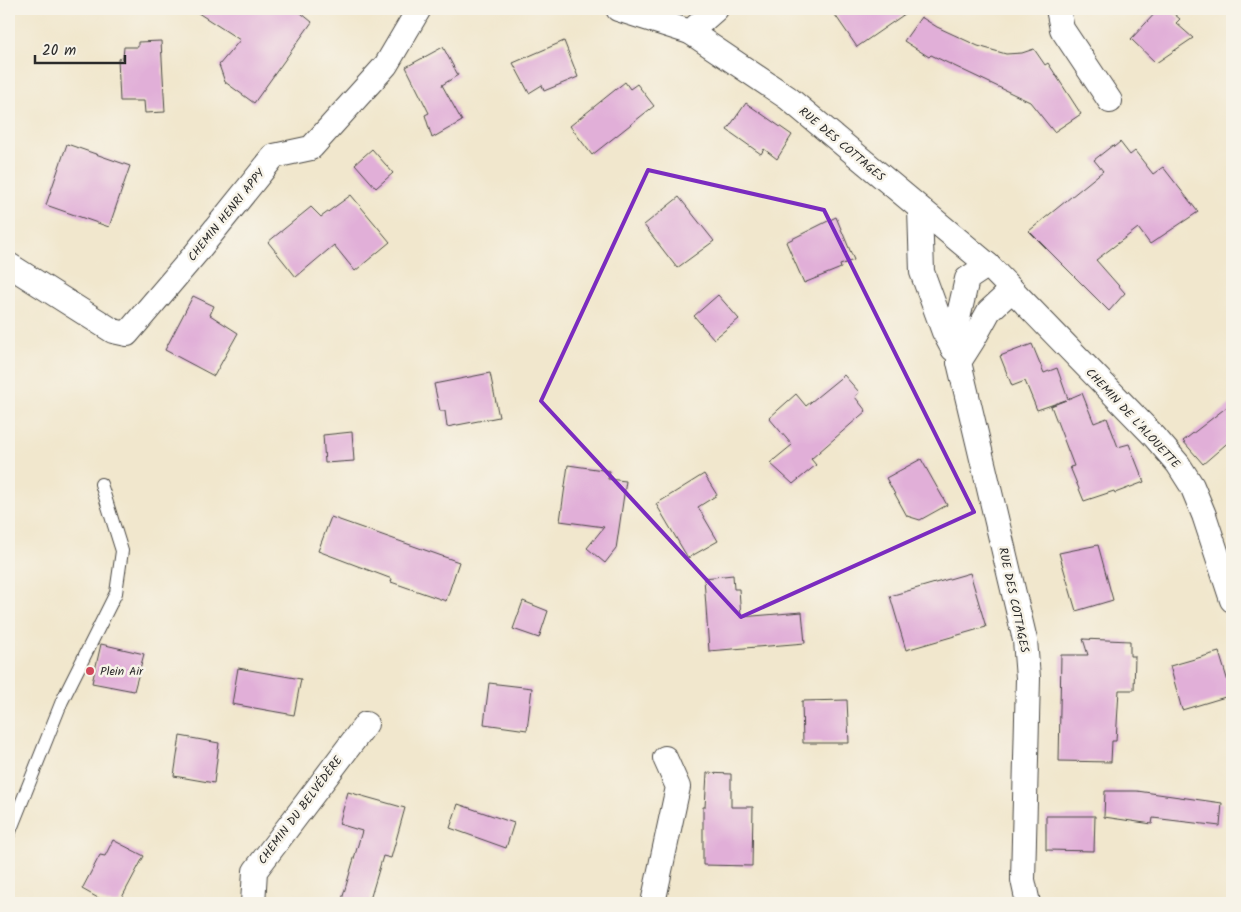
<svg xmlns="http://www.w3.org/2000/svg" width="1241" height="912" viewBox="0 0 1241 912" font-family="Kalam,sans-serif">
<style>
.building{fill:#e1afd8}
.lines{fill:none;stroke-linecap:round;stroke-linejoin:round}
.lane-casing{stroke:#494743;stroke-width:14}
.street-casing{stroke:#494743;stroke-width:26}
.lane{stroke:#fff;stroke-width:12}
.street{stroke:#fff;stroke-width:24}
.marked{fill:none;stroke:#7b2cbf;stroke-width:4;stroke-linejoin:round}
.poi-dot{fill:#d1495b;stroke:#f7f3e8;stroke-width:2}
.labels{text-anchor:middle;stroke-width:5;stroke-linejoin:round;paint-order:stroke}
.street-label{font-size:12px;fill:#2b2b2b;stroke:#f7f3e8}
.poi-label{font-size:12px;fill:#2b2b2b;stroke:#f7f3e8;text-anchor:start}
</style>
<rect width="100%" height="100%" fill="#f7f3e8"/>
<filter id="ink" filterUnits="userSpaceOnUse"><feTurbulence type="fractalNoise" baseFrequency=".02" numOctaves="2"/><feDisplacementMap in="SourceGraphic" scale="10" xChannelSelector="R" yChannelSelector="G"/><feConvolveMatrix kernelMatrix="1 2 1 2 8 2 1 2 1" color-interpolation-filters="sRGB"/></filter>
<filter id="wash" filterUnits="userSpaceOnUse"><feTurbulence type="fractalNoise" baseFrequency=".0096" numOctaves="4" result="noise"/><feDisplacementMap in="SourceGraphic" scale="20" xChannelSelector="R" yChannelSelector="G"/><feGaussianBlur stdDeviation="1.12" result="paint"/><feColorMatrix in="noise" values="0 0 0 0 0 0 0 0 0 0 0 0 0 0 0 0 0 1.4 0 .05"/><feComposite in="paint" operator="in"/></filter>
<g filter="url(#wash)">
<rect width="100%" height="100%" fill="#f1e7cd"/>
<g id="blocks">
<g class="building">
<path d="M 192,9 L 296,9 L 312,22 L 254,103 L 225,82 L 219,65 L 240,40 Z"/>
<path d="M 831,9 L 912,9 L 857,47 Z"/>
<path d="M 1159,9 L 1168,9 L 1180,19 L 1176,23 L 1193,38 L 1156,63 L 1131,39 Z"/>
<path d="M 921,17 L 937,27 L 978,46 L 1006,54 L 1022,53 L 1034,49 L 1045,65 L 1048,63 L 1081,114 L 1054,132 L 1030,102 L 931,55 L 929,57 L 904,41 Z"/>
<path d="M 161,41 L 165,112 L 145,113 L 144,101 L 120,101 L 118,59 L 123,58 L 124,47 L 138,47 L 138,42 Z"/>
<path d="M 564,41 L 578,77 L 544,91 L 542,85 L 529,93 L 513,63 Z"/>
<path d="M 443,47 L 458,75 L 442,85 L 462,121 L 432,138 L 425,115 L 429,113 L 406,67 Z"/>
<path d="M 625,82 L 630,89 L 637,84 L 654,106 L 592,155 L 570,126 Z"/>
<path d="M 746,103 L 792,135 L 777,159 L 764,149 L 761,154 L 727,130 Z"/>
<path d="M 1120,142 L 1130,155 L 1135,151 L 1153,174 L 1163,167 L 1198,212 L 1150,244 L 1138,228 L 1096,260 L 1125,293 L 1109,311 L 1029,231 L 1103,171 L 1094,160 L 1113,145 L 1114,147 Z"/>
<path d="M 67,144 L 130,166 L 109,227 L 46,205 Z"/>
<path d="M 372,149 L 393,173 L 376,188 L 355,164 Z"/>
<path d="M 351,195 L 390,242 L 355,271 L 334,245 L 296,277 L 268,242 L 311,207 L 321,217 Z"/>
<path d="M 679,197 L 714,241 L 677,268 L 644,225 Z"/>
<path d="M 836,217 L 854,260 L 840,265 L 841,268 L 804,283 L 786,242 Z"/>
<path d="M 718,295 L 739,319 L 714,339 L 694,316 Z"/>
<path d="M 193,296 L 214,306 L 210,315 L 238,333 L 214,376 L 165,350 Z"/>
<path d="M 1032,344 L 1044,373 L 1057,368 L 1068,399 L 1082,393 L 1094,423 L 1107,418 L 1118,447 L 1129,444 L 1144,482 L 1115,493 L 1114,491 L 1084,501 L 1070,467 L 1074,466 L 1051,406 L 1066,400 L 1037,410 L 1025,381 L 1012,386 L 1000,356 Z"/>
<path d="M 490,373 L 499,417 L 447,427 L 445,411 L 440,411 L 434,384 Z"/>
<path d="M 844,375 L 859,392 L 855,397 L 866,411 L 811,459 L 816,465 L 793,484 L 770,463 L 792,445 L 769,418 L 796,394 L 806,406 Z"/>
<path d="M 1232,403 L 1232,439 L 1203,464 L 1183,441 Z"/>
<path d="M 352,432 L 354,461 L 325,463 L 323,435 Z"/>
<path d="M 921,459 L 947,505 L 920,520 L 907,516 L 886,478 Z"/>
<path d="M 568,465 L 610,471 L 608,479 L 626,481 L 616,549 L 605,563 L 587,548 L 604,527 L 560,521 Z"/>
<path d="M 704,474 L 717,495 L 698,507 L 718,541 L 688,558 L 656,504 Z"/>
<path d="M 331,517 L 459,562 L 446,601 L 391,582 L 392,579 L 318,551 Z"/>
<path d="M 1098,545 L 1113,600 L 1076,611 L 1059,553 Z"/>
<path d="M 970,573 L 986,627 L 906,650 L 890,596 Z"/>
<path d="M 733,575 L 734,589 L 739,589 L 741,617 L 802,612 L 805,643 L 709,651 L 704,578 Z"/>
<path d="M 523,601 L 548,611 L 539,638 L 513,629 Z"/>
<path d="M 1083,639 L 1130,641 L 1130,656 L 1135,656 L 1134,690 L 1119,690 L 1116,741 L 1112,741 L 1111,762 L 1059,761 L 1061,655 L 1088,655 Z"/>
<path d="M 101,644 L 144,654 L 134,691 L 92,683 Z"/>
<path d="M 1219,652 L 1232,695 L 1182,710 L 1170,666 Z"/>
<path d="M 238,668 L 301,679 L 294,715 L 232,704 Z"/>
<path d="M 489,683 L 532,688 L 527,730 L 484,724 Z"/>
<path d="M 847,700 L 849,743 L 803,743 L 802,701 Z"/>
<path d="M 180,736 L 219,743 L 214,783 L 174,776 Z"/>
<path d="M 707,773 L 731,774 L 731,807 L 753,807 L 752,866 L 703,865 L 703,807 L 705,807 Z"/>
<path d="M 1105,791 L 1137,791 L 1222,803 L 1220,826 L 1153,818 L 1152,824 L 1104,817 Z"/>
<path d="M 348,792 L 405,808 L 391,858 L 383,856 L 369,903 L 341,903 L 362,831 L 339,824 Z"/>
<path d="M 458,804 L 514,823 L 506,848 L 450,828 Z"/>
<path d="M 1046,816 L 1095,816 L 1094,851 L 1046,850 Z"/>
<path d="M 113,840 L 144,856 L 119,903 L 107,903 L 82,889 L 100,855 L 105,856 Z"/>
</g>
</g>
</g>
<g filter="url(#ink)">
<use href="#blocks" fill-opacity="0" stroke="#494743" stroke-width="1"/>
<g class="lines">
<g class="lane-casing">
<path id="lane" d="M 9,834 L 62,701 L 116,593 L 122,551 L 101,484"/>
</g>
<g class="street-casing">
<g id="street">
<path d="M 618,9 L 690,32 L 716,9"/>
<path d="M 1058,9 L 1062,29 L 1110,101"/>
<path d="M 690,32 L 788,98 L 988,265 L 1154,436 L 1178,464 L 1192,486 L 1204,515 L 1232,600"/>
<path d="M 920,209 L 922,272 L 944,332 L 953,349"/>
<path d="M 9,265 L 113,331 L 127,334 L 196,253 L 274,156 L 311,148 L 386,65 L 419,9"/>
<path d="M 988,265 L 967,279 L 957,323 L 959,362 L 1025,640 L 1028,678 L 1023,880 L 1028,903"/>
<path d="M 959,362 L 973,340 L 989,311 L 1012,290"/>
<path d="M 253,903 L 255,871 L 366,724"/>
<path d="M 653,903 L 678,787 L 665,758"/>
</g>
</g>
<use href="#lane" class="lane"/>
<use href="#street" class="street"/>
</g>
</g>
<path class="marked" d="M 648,170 L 824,210 L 974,512 L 741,617 L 541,401 Z"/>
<circle class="poi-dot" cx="90" cy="671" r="5"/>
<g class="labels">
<g class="street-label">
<text transform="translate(842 144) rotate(40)" y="4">RUE DES COTTAGES</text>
<text transform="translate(226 215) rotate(-51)" y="4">CHEMIN HENRI APPY</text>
<text transform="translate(1133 418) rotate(47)" y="4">CHEMIN DE L'ALOUETTE</text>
<text transform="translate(1014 600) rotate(78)" y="4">RUE DES COTTAGES</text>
<text transform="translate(300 810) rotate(-53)" y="4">CHEMIN DU BELVÉDÈRE</text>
</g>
<g class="poi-label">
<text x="100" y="675">Plein Air</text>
</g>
</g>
<rect width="1241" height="912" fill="none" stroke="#f7f3e8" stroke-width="30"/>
<path d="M35 55v8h90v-8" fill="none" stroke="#2b2b2b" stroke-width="2.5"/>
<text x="42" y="55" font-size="15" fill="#2b2b2b" stroke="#f7f3e8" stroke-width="4" paint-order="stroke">20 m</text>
</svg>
